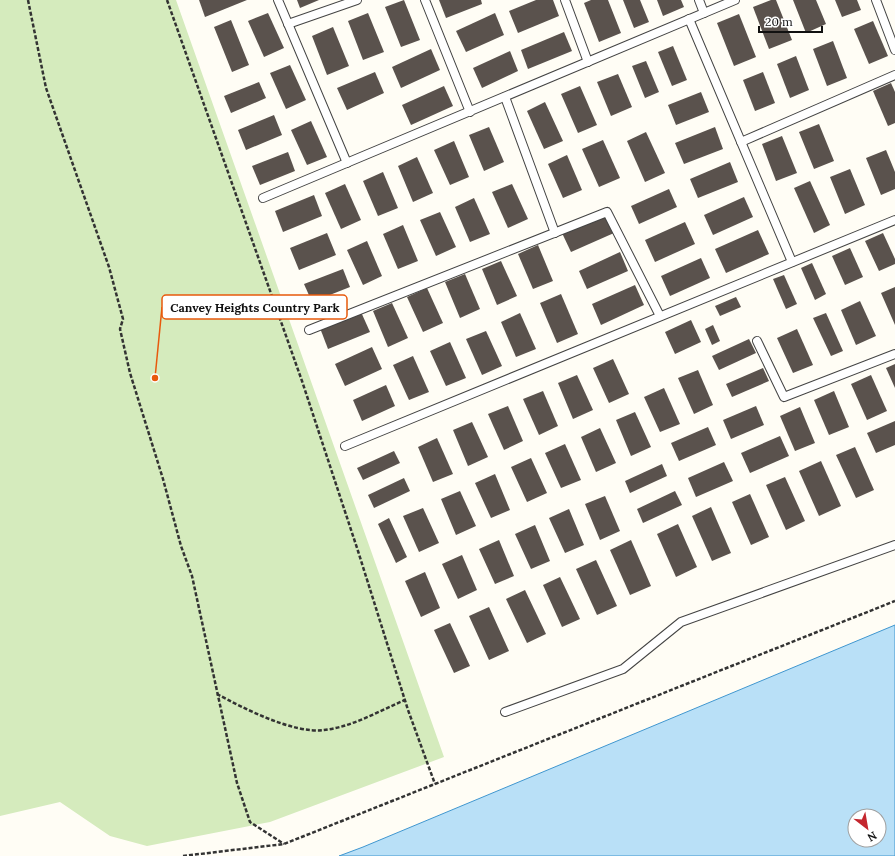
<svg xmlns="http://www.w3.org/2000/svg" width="895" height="856" viewBox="0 0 895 856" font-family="Lora,serif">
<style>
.green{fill:#d5ebbd}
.water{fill:#b9e0f7;stroke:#3f96cf;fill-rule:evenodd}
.building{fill:#5a524d}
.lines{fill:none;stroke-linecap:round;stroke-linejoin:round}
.service-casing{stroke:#444;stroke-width:10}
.path{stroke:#333;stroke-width:2.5;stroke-dasharray:4 2;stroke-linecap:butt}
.service{stroke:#fff;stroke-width:8}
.leader{fill:none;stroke:#e8590c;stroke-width:1.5}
.callout-dot{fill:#e8590c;stroke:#fff;stroke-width:1.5}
.callout{fill:#fff;stroke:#e8590c;stroke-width:1.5}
.callout-label{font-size:12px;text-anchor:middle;font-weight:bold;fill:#111}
</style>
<rect width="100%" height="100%" fill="#fffdf5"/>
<path class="green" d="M 0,0 L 176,0 L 444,757 L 270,822 L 147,846 L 110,836 L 60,802 L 0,816 Z"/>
<path class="water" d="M 895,625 L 895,856 L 339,856 L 363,847 ZM 855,816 L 879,816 L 879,840 L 855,840 Z"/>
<g class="building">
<path d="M 199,0 L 247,0 L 205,17 Z"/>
<path d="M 297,0 L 319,0 L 300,8 Z"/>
<path d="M 404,0 L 420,40 L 401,47 L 385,7 Z"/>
<path d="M 439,0 L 481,0 L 482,4 L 446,18 Z"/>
<path d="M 536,0 L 553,0 L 559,16 L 518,33 L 509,11 Z"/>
<path d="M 591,0 L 608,0 L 621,33 L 599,42 L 584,3 Z"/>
<path d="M 623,0 L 640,0 L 649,22 L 634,28 Z"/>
<path d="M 657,0 L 681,0 L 684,7 L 663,16 Z"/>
<path d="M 771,0 L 776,0 L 792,40 L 769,49 L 753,7 Z"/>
<path d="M 793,0 L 816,0 L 826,24 L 806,33 Z"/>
<path d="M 835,0 L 857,0 L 861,10 L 842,17 Z"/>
<path d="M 268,13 L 284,48 L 264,57 L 248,21 Z"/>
<path d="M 368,13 L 384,52 L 363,60 L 348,21 Z"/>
<path d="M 495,13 L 504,35 L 466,52 L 456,31 Z"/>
<path d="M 739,14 L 756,57 L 734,66 L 717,23 Z"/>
<path d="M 231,20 L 249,65 L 232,72 L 214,27 Z"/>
<path d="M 873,21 L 888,56 L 869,64 L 854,29 Z"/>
<path d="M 333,27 L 349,66 L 327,75 L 312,36 Z"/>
<path d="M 564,32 L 572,51 L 528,69 L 521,50 Z"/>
<path d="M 833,41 L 847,78 L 827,86 L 813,49 Z"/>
<path d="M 673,46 L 687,80 L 672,86 L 658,52 Z"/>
<path d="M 431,49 L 440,70 L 401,88 L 392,67 Z"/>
<path d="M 510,51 L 518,71 L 482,88 L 473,68 Z"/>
<path d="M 796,56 L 809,90 L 790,98 L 777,64 Z"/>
<path d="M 646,61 L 659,92 L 645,98 L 632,66 Z"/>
<path d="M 290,65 L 306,100 L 286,109 L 270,73 Z"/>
<path d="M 375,72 L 384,93 L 347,110 L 337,88 Z"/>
<path d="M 763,72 L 775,103 L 755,111 L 743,80 Z"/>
<path d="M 618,74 L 632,107 L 611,116 L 597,82 Z"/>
<path d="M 259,82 L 266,98 L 231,113 L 224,96 Z"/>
<path d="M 891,83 L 895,92 L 895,123 L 888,126 L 873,91 Z"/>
<path d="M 444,86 L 453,106 L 411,125 L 402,105 Z"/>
<path d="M 580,86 L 597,125 L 578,133 L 561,94 Z"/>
<path d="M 701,92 L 709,112 L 676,125 L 668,105 Z"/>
<path d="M 545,102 L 563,141 L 544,149 L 527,111 Z"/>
<path d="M 274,115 L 282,135 L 246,150 L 238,130 Z"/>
<path d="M 311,121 L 327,157 L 307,165 L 291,130 Z"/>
<path d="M 819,124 L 834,161 L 814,169 L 799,132 Z"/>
<path d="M 489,127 L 504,162 L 484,171 L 469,135 Z"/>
<path d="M 715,127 L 723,149 L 684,164 L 675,143 Z"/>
<path d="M 646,132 L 665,173 L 645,182 L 627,141 Z"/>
<path d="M 782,136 L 797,173 L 776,181 L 762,144 Z"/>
<path d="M 603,140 L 620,178 L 599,187 L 582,149 Z"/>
<path d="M 454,141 L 469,177 L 450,185 L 434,150 Z"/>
<path d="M 886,150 L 895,172 L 895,189 L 881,195 L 866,158 Z"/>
<path d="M 288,152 L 295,171 L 260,185 L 252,166 Z"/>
<path d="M 567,155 L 582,190 L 563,198 L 548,164 Z"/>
<path d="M 417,157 L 433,193 L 413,202 L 398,166 Z"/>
<path d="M 730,162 L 738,182 L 698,198 L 690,179 Z"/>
<path d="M 850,169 L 865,205 L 845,214 L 830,177 Z"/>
<path d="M 383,172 L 398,208 L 378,216 L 363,181 Z"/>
<path d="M 810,181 L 830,225 L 814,233 L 794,188 Z"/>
<path d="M 345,184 L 361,220 L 341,229 L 325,193 Z"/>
<path d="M 512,184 L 528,219 L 508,228 L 492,192 Z"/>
<path d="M 669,189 L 677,207 L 639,224 L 631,206 Z"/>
<path d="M 314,195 L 322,216 L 283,232 L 275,211 Z"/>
<path d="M 744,197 L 753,217 L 713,235 L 704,215 Z"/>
<path d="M 474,198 L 490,234 L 470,242 L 455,207 Z"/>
<path d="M 440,212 L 456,247 L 436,256 L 420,220 Z"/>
<path d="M 606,213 L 614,233 L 571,252 L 562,233 Z"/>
<path d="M 685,222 L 695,244 L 655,262 L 645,240 Z"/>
<path d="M 403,225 L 418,261 L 398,269 L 383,234 Z"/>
<path d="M 758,230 L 769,254 L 726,273 L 715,249 Z"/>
<path d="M 327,233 L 336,255 L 299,270 L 290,248 Z"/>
<path d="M 883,233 L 895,259 L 895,264 L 879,271 L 865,241 Z"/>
<path d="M 367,241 L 382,276 L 363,285 L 347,250 Z"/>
<path d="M 538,245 L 553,281 L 533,289 L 518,254 Z"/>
<path d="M 850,248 L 863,277 L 845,285 L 832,256 Z"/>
<path d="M 620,252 L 628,271 L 587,289 L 579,271 Z"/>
<path d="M 701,258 L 710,278 L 670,296 L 661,276 Z"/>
<path d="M 501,261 L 517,296 L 497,305 L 482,269 Z"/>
<path d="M 812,263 L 826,294 L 815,300 L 801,268 Z"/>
<path d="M 343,269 L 350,287 L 312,302 L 304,284 Z"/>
<path d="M 465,274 L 480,309 L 460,318 L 445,282 Z"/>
<path d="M 784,275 L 797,304 L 786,309 L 773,279 Z"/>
<path d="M 635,285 L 644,305 L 601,325 L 592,304 Z"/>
<path d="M 895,287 L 895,325 L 881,293 Z"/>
<path d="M 427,288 L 443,323 L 423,332 L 407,297 Z"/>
<path d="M 561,294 L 578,334 L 557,343 L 540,303 Z"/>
<path d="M 736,297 L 741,307 L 720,316 L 715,306 Z"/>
<path d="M 860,301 L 876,336 L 856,345 L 841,310 Z"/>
<path d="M 392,303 L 408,338 L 388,347 L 373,311 Z"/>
<path d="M 361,312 L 370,332 L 328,349 L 320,328 Z"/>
<path d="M 520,313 L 536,349 L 516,357 L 501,322 Z"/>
<path d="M 826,313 L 843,351 L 831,356 L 813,318 Z"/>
<path d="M 691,320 L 701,342 L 675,354 L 665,332 Z"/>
<path d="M 713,325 L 720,341 L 712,345 L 705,329 Z"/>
<path d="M 797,329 L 813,365 L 793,373 L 777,338 Z"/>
<path d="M 486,331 L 502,366 L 482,375 L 466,339 Z"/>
<path d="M 749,339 L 756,353 L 719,370 L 712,356 Z"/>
<path d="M 450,342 L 466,378 L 446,386 L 430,351 Z"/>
<path d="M 372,347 L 382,369 L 345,386 L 335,364 Z"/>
<path d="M 413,356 L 429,392 L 409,400 L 393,365 Z"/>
<path d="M 613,359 L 629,394 L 609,403 L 593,368 Z"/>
<path d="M 895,364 L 895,388 L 886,368 Z"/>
<path d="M 763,368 L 769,381 L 732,397 L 726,384 Z"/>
<path d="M 698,370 L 713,405 L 694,414 L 678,378 Z"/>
<path d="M 577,375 L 593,410 L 573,419 L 558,383 Z"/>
<path d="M 871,375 L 887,411 L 867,420 L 851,384 Z"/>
<path d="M 386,385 L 395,406 L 362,421 L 353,400 Z"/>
<path d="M 664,388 L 680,424 L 660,432 L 644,397 Z"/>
<path d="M 543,391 L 558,426 L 539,435 L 523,399 Z"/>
<path d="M 834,391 L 849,427 L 829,435 L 814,400 Z"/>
<path d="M 508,406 L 523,441 L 504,450 L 488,414 Z"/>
<path d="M 756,406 L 764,425 L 731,439 L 723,420 Z"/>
<path d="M 800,407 L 815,443 L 795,451 L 780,416 Z"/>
<path d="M 635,412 L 651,447 L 631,456 L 616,420 Z"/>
<path d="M 895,421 L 895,445 L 876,453 L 867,433 Z"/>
<path d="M 472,422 L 488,457 L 468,466 L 453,430 Z"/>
<path d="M 708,427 L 716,445 L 679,461 L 671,443 Z"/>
<path d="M 600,428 L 616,463 L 596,472 L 581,437 Z"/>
<path d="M 780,436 L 789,456 L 750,473 L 741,453 Z"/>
<path d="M 437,438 L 453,474 L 433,482 L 418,447 Z"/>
<path d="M 565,444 L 581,480 L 561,488 L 545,453 Z"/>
<path d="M 855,447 L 874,490 L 856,498 L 836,455 Z"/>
<path d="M 394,451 L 400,463 L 363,480 L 357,468 Z"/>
<path d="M 531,458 L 547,493 L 527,502 L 511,467 Z"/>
<path d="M 821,461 L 841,506 L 819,516 L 799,471 Z"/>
<path d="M 724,462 L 733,481 L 696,497 L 688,478 Z"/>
<path d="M 662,464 L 667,476 L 630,493 L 625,481 Z"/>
<path d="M 495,474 L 510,510 L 491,518 L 475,483 Z"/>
<path d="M 785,477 L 805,521 L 786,530 L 766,485 Z"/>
<path d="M 404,478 L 410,491 L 374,508 L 368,495 Z"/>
<path d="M 460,491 L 476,526 L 456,535 L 441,499 Z"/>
<path d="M 675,491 L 682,505 L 643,523 L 637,509 Z"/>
<path d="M 750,494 L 769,537 L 751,545 L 732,502 Z"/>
<path d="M 605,496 L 620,531 L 600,540 L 585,504 Z"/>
<path d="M 711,507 L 731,553 L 712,561 L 692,516 Z"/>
<path d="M 423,508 L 439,543 L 419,552 L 403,516 Z"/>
<path d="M 569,509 L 584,545 L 565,553 L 549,518 Z"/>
<path d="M 389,518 L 407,557 L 396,563 L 378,524 Z"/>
<path d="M 678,524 L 697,567 L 676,577 L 657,534 Z"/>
<path d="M 535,525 L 550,561 L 531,569 L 515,534 Z"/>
<path d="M 499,540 L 514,576 L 495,584 L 479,549 Z"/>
<path d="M 631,540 L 651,586 L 630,595 L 610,550 Z"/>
<path d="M 462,555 L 477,590 L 458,599 L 442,564 Z"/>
<path d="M 596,560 L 617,606 L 597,615 L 576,569 Z"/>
<path d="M 425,572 L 440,608 L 421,617 L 405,581 Z"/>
<path d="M 560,577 L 580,619 L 562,627 L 543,585 Z"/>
<path d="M 525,590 L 546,634 L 527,643 L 506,599 Z"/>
<path d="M 489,607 L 509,651 L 489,660 L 469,616 Z"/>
<path d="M 450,623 L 470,666 L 454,673 L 434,630 Z"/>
</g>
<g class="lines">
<g class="service-casing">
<g id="service">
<path d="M 278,0 L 347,163"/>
<path d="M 425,0 L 470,112"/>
<path d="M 565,0 L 588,62"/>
<path d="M 699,0 L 704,13"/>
<path d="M 876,0 L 895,50"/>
<path d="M 689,19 L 792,262"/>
<path d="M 288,24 L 357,0"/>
<path d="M 505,97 L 555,233"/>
<path d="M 741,142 L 895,75"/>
<path d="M 263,198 L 735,0"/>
<path d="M 309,330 L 607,212 L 660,316"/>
<path d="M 757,341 L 784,397 L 895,354"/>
<path d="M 345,446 L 895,220"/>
<path d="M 505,712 L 623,669 L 681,622 L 895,545"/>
</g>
</g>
<g class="path">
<path d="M 28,0 L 46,88 L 109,267 L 123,319 L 120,329 L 130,373 L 163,479 L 181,546 L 192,576 L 237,783 L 250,822 L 284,844"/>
<path d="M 167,0 L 302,381 L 358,551 L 408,710 L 435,784"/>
<path d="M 217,694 C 243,708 293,734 324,730 C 352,727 379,711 405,700"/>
<path d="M 183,856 L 284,844 L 895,601"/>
</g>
<use href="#service" class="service"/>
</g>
<path class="leader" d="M155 378L162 307"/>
<circle class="callout-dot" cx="155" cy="378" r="4"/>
<rect class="callout" x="162" y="295" width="185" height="24" rx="4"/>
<g class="callout-label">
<text x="255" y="312">Canvey Heights Country Park</text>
</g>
<g transform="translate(867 828) rotate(149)"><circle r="19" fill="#ffffff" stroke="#a0a0a0"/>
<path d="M0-3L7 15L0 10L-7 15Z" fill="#c4262e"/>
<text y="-6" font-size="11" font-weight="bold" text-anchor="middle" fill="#111111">N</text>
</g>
<path d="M759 26v6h63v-6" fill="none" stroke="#111111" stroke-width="2"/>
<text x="765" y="26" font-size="12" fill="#111111" stroke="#ffffff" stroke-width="3" paint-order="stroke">20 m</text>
</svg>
